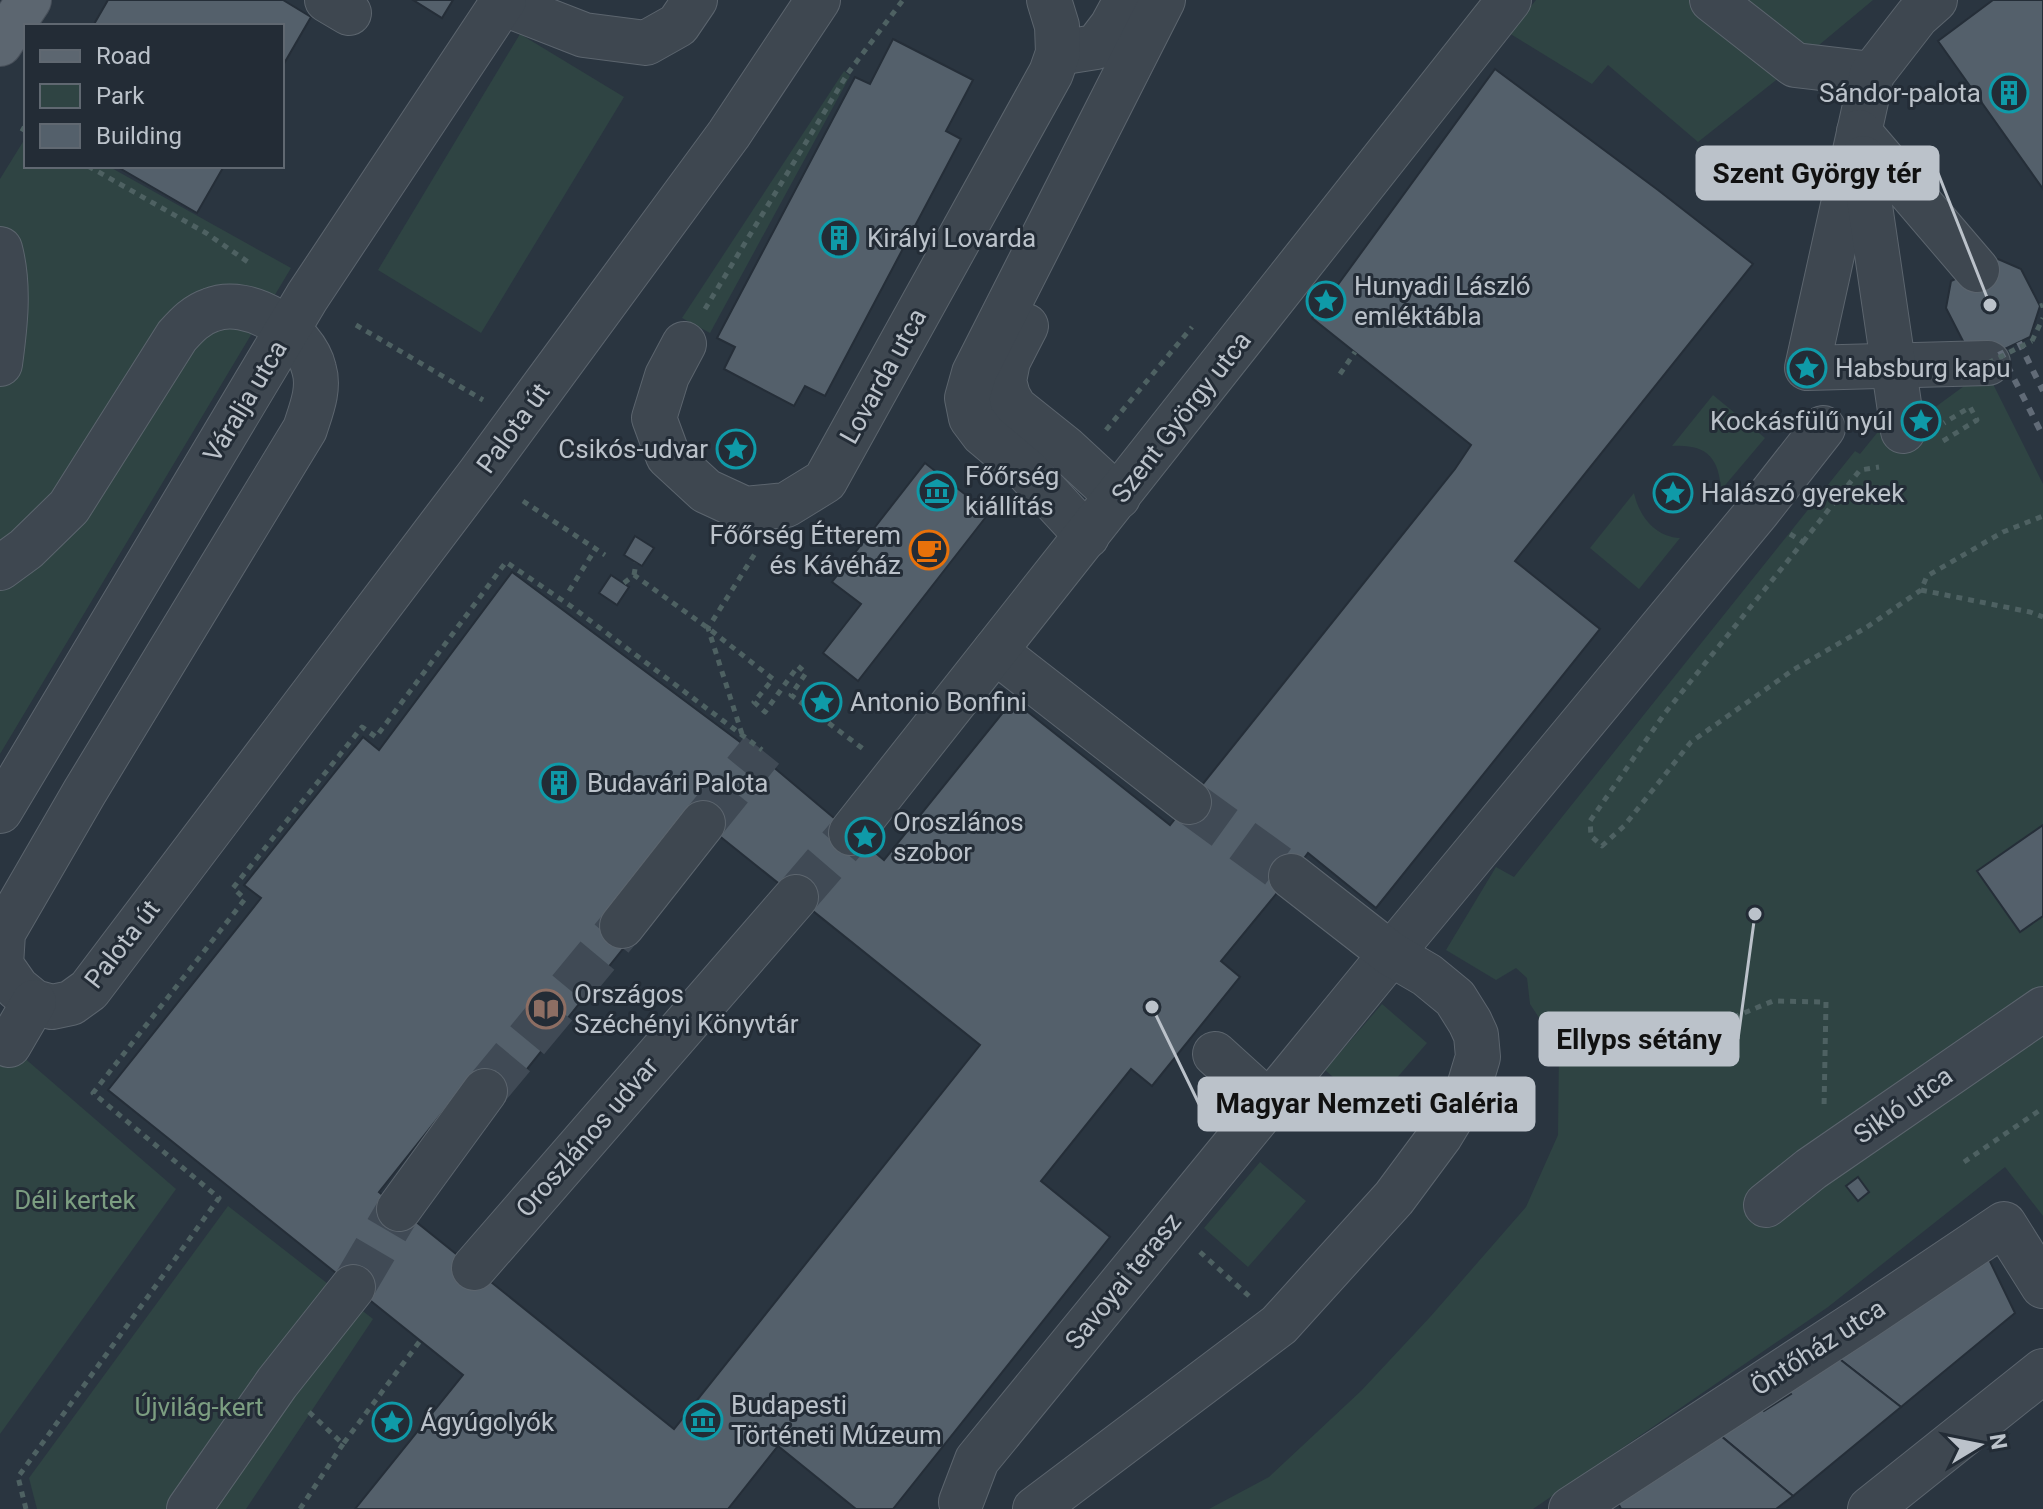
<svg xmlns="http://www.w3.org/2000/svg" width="2043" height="1509" viewBox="0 0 2043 1509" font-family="Roboto,sans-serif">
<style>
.green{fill:#2f4443}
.building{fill:#54606b;stroke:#252e38;stroke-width:2;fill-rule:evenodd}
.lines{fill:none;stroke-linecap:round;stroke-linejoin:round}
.minor-tunnel{stroke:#404a55;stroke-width:44;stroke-dasharray:44 22;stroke-linecap:butt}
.minor-casing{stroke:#5c656e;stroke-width:46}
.major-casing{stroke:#48505a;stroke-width:46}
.path{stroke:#4e6162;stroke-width:5;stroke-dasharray:6 6;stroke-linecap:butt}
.minor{stroke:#3e4750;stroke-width:44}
.major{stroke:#5c6670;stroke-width:44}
.rail{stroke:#616b77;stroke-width:6;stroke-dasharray:8 8;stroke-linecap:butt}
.path-bridge{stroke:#4e6162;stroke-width:5;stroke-dasharray:6 6;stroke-linecap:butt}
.labels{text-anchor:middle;stroke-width:6;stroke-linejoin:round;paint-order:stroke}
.poi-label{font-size:26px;fill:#bbc2ca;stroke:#232c36;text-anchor:start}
.street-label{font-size:26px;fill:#bbc2ca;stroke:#232c36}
.park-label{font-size:26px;fill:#7c9e81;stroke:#232c36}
.leader{fill:none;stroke:#bbc2ca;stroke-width:3}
.callout-dot{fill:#bbc2ca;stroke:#232c36;stroke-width:3}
.callout{fill:#bbc2ca;stroke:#bbc2ca;stroke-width:3}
.callout-label{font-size:28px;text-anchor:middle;font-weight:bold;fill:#111}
</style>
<rect width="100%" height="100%" fill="#2a3540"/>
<g class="green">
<path d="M 1536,0 L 1873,0 L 1795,65 L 1698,142 L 1608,65 L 1592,84 L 1509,33 Z"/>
<path d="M 520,34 L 624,97 L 481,333 L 378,270 Z"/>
<path d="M 844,71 L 850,76 L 710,333 L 682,318 Z"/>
<path d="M 26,137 L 26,166 L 108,166 L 291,268 L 0,754 L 0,179 Z"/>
<path d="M 1986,370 L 2043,484 L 2043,1216 L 2005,1167 L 1828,1307 L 1533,1509 L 1209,1509 L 1269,1477 L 1361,1391 L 1431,1316 L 1526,1207 L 1558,1135 L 1559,1048 L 1530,1004 L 1527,978 L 1516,968 L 1496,980 L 1446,950 L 1496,867 L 1514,877 L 1855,451 L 1860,454 L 1881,428 L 1893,438 Z"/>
<path d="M 1713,395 L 1765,438 L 1721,490 C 1719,457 1706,444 1672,446 Z"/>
<path d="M 1634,493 C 1639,516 1655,537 1680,538 L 1639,589 L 1590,548 Z"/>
<path d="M 1382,1004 L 1427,1043 L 1370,1109 L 1325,1070 Z"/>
<path d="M 0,1037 L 176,1189 L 0,1434 Z"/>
<path d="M 1260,1162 L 1306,1201 L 1248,1267 L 1204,1228 Z"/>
<path d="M 228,1206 L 373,1319 L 246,1509 L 37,1509 L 29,1478 Z"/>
</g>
<g class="building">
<path d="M 108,0 L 283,0 L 311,17 L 282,67 L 282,26 L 93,26 Z"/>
<path d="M 413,0 L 453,0 L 442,18 Z"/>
<path d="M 1993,0 L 2043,0 L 2043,189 L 1938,41 Z"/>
<path d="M 893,39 L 973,80 L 946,131 L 961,139 L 825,396 L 805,386 L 794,406 L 724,369 L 735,347 L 717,338 L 855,77 L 870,84 Z"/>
<path d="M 1495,69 L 1658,190 L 1753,264 L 1515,561 L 1600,629 L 1376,908 L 1308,853 L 1291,876 L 1221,961 L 1240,977 L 1152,1086 L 1131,1069 L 1041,1181 L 1110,1237 L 893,1509 L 856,1509 L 778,1446 L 728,1509 L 355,1509 L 463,1375 L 108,1090 L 261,898 L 244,885 L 363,737 L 379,750 L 512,572 L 771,765 L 884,860 L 1013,700 L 1170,825 L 1455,469 L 1471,445 L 1312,318 L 1326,301 ZM 692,814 L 980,1045 L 674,1429 L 379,1192 L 470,1078 L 500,1103 L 634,935 Z"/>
<path d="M 116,166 L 224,166 L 197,213 Z"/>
<path d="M 1998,259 L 2021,269 L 2040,306 L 2030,337 L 1984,359 L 1965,345 L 1946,308 L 1951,281 Z"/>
<path d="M 925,463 L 989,513 L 858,681 L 823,653 L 861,604 L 832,582 Z"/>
<path d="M 635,536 L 654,548 L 642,566 L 624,555 Z"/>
<path d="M 611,575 L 629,587 L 617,605 L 599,593 Z"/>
<path d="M 2043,825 L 2043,916 L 2020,932 L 1977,871 Z"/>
<path d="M 1858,1177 L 1869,1192 L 1858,1201 L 1846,1186 Z"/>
<path d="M 1983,1247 L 2015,1313 L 1901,1407 L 1828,1350 Z"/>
<path d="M 1828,1350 L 1901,1407 L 1793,1496 L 1709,1426 L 1755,1397 L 1764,1411 L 1791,1394 L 1781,1380 Z"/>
<path d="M 1709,1426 L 1793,1496 L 1776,1509 L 1621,1509 L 1617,1501 Z"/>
</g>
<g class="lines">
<g class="minor-tunnel">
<path d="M 1189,802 L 1291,876"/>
<path d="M 703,823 L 762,750"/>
<path d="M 796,897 L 851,833"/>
<path d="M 485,1091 L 622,926"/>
<path d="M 353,1287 L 399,1209"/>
</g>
<g class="minor-casing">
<g id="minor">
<path d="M 327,0 L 349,13"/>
<path d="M 1712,0 L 1795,65 L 1872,74"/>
<path d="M 1935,0 L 1917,16 L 1872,74 L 1807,368 L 1988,363"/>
<path d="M 502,3 L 584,35 L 646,43 L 678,25 L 695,0"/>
<path d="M 1058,53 L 1096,47 L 1112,26 L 1126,0"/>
<path d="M 1859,132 L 1977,270"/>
<path d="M 1863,158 L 1903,431"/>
<path d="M 0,249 C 10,286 5,327 0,364"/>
<path d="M 1026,326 L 1008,361 L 1004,381 L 1008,396 L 1015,408 L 1065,448 L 1118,497"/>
<path d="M 684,344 L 667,376 L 654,418 L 668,456 L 706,491 L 745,509 L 786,505 L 825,481 L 1051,73 L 1058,53 L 1057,26 L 1049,0"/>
<path d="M 1087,536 L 1027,471 L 983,434 L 971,418 L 967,398 L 974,373 L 1163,0"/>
<path d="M 0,568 L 26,549 L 69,507 L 177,336 C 187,325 196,315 211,310 C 248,295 305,331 314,369 C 320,389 311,410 305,429 L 84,793 L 3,933 L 1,965 L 17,988 L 34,1002 L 52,1007 L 71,1003 L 89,990 L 480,473 L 729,134 L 818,0"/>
<path d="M 995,651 L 1189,802"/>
<path d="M 0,811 L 307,297 L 504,0"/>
<path d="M 851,833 L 1509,0"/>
<path d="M 622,926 L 703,823"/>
<path d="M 9,1045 L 34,1002"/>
<path d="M 1215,1054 L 1269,1103"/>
<path d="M 1766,1205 L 1811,1169 L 2043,1009"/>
<path d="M 399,1209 L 485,1091"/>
<path d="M 474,1268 L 796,897"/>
<path d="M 961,1502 L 977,1460 L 1391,954 L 1758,511 L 1823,428"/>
<path d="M 189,1509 L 277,1383 L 353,1287"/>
<path d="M 1035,1509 L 1279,1325 L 1394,1198 L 1440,1136 L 1468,1090 L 1478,1057 L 1476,1035 L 1470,1022 L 1455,998 L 1427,975 L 1391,954 L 1291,876"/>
<path d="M 1571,1509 L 1864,1318 L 2004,1224 L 2043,1286"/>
<path d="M 1870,1509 L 2043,1371"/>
</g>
</g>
<g class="major-casing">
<path id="major" d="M 0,44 L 29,0"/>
</g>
<g class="path">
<path d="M 21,128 L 26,131"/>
<path d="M 88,166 L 206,233 L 248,262"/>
<path d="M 2040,306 L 2043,305"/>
<path d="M 705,309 L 848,73 L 903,0"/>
<path d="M 356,325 L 483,400"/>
<path d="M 2032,341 L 2043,318"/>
<path d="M 1340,374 L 1355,352"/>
<path d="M 1106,430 L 1192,327"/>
<path d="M 1943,441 L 1977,420 L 1970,407 L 1944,423"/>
<path d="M 523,501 L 605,555"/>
<path d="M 1790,534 L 1803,542 L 1665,713 L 1590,821 L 1591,836 L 1602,846 L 1624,826 L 1691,742 L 1793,670 L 1867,627 L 1921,590 L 1927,576 L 2003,532 L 2043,516"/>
<path d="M 1803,542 L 1860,470 L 1879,467"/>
<path d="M 634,575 L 636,563"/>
<path d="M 624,583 L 634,575 L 708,628 L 773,679 L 754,702 L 765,712 L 798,666 L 806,673 L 791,695 L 866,751"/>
<path d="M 1921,590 L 2030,612 L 2043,617"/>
<path d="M 569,591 L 596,548"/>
<path d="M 742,734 L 708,628 L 756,552"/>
<path d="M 1700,1031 L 1773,1001 L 1826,1002 L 1824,1109"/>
<path d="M 1964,1162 L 2043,1108"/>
<path d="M 1200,1252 L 1249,1296"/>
<path d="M 309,1412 L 343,1444 L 420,1341"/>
<path d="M 26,1509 L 18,1477 L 219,1198 L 93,1093 L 245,899 L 233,888 L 362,727 L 376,737 L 506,562 L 572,607 L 762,750"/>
<path d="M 300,1509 L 343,1444"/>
</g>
<use href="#minor" class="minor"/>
<use href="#major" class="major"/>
<g class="rail">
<path d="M 2019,342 L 2043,391"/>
<path d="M 2000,351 L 2043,436"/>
</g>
<path class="path-bridge" d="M 1988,363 L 2032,341"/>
</g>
<defs>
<g id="building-ring" transform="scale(2)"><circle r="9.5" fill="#232c36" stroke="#0f9aa8" stroke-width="1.5"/><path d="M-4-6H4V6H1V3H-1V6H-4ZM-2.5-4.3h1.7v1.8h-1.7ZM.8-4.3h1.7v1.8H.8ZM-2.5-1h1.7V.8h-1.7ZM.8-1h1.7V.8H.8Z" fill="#0f9aa8"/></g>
<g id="sight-ring" transform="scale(2)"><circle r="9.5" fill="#232c36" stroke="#0f9aa8" stroke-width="1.5"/><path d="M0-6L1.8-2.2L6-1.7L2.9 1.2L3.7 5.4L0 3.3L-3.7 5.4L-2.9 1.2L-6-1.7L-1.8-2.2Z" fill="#0f9aa8"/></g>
<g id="museum-ring" transform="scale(2)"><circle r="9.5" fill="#232c36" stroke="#0f9aa8" stroke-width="1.5"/><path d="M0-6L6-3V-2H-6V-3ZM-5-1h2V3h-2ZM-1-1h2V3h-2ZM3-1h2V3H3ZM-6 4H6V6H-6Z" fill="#0f9aa8"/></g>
<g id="cafe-ring" transform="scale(2)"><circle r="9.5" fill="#232c36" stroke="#e8710a" stroke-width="1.5"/><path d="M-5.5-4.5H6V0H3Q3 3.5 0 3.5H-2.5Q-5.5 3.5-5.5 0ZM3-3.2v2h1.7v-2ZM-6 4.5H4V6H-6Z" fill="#e8710a"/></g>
<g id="library-ring" transform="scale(2)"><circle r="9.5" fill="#232c36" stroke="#8d6e63" stroke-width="1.5"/><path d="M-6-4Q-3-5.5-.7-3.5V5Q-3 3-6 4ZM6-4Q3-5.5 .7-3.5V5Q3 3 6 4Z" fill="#8d6e63"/></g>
</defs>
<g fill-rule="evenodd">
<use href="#building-ring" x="2009" y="93"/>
<use href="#building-ring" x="839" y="238"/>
<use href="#sight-ring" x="1326" y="301"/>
<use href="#sight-ring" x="1807" y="368"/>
<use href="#sight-ring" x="1921" y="421"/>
<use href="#sight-ring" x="736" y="449"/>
<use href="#museum-ring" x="937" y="491"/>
<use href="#sight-ring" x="1673" y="493"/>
<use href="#cafe-ring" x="929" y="550"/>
<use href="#sight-ring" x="822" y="702"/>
<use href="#building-ring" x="559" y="783"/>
<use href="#sight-ring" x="865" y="837"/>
<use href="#library-ring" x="546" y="1009"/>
<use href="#museum-ring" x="703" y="1420"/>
<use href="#sight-ring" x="392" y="1422"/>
</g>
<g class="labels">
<g class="poi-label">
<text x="1981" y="102" text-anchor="end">Sándor-palota</text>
<text x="867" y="247">Királyi Lovarda</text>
<text x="1354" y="295">Hunyadi László<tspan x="1354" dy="30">emléktábla</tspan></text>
<text x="1835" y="377">Habsburg kapu</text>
<text x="1893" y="430" text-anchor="end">Kockásfülű nyúl</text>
<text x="708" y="458" text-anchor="end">Csikós-udvar</text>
<text x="965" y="485">Főőrség<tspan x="965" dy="30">kiállítás</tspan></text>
<text x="1701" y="502">Halászó gyerekek</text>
<text x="901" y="544" text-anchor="end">Főőrség Étterem<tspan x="901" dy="30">és Kávéház</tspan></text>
<text x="850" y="711">Antonio Bonfini</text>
<text x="587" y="792">Budavári Palota</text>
<text x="893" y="831">Oroszlános<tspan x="893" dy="30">szobor</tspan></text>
<text x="574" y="1003">Országos<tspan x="574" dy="30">Széchényi Könyvtár</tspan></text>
<text x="731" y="1414">Budapesti<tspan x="731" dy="30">Történeti Múzeum</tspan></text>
<text x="420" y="1431">Ágyúgolyók</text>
</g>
<g class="street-label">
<text transform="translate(883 376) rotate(-61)" y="9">Lovarda utca</text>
<text transform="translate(245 401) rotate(-59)" y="9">Váralja utca</text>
<text transform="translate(1181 417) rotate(-52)" y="9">Szent György utca</text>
<text transform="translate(513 428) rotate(-54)" y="9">Palota út</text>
<text transform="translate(122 944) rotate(-52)" y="9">Palota út</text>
<text transform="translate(1903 1105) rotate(-35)" y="9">Sikló utca</text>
<text transform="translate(587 1137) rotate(-49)" y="9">Oroszlános udvar</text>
<text transform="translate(1123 1281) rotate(-51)" y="9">Savoyai terasz</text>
<text transform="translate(1818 1347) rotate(-33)" y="9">Öntőház utca</text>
</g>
<g class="park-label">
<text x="75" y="1209">Déli kertek</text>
<text x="199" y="1416">Újvilág-kert</text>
</g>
</g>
<path class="leader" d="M1990 305L1938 173M1755 914L1738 1039M1152 1007L1199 1104"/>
<g class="callout-dot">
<circle cx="1990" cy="305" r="8"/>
<circle cx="1755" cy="914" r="8"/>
<circle cx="1152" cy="1007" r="8"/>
</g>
<g class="callout">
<rect x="1697" y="147" width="241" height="52" rx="8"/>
<rect x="1540" y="1013" width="198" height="52" rx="8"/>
<rect x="1199" y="1078" width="335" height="52" rx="8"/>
</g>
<g class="callout-label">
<text x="1817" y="183">Szent György tér</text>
<text x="1639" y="1049">Ellyps sétány</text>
<text x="1367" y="1113">Magyar Nemzeti Galéria</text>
</g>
<rect x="24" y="24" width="260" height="144" fill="#232c36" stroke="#606871" stroke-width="2"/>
<rect x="40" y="50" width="40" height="12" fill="#5c6670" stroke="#606871" stroke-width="2"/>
<text x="96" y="64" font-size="24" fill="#bbc2ca">Road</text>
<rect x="40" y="84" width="40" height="24" fill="#2f4443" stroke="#606871" stroke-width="2"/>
<text x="96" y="104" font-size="24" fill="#bbc2ca">Park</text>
<rect x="40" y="124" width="40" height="24" fill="#54606b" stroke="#606871" stroke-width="2"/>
<text x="96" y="144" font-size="24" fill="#bbc2ca">Building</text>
<g transform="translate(1979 1445) rotate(80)" stroke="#232c36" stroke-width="6" paint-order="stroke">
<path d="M0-6L14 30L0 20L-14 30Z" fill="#bbc2ca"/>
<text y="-12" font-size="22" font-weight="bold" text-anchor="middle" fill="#bbc2ca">N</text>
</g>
</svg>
